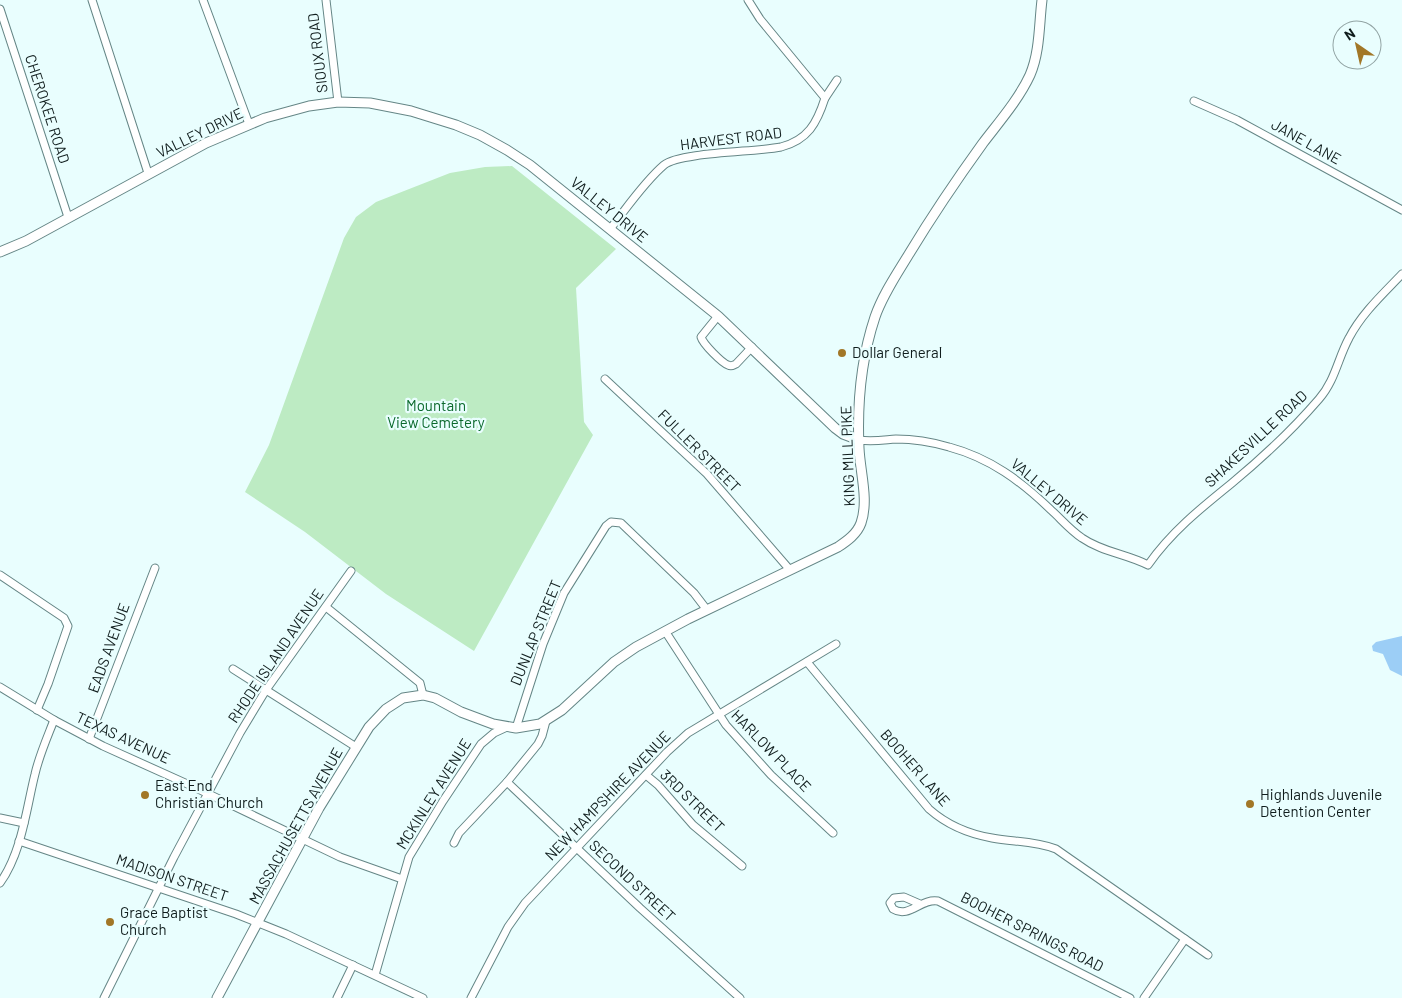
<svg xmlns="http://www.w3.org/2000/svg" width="1402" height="998" viewBox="0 0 1402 998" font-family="Barlow,sans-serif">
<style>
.green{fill:#bdebc3}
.water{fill:#9ccef6}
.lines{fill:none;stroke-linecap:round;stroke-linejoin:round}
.minor-casing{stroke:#658686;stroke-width:9}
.major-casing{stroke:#658686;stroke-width:11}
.minor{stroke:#fff;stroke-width:7}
.major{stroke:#fff;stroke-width:9}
.poi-dot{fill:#a27727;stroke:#e9fefe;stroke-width:2}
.labels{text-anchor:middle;stroke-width:4.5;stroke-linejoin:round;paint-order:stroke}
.street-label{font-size:15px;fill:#101d1d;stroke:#e9fefe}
.poi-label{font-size:15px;fill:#101d1d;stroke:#e9fefe;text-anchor:start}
.park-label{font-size:15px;fill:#0a692c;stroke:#e9fefe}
</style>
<rect width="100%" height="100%" fill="#e9fefe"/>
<path class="green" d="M 512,166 L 616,249 L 576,288 L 584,422 L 593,435 L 474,651 L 386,594 L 305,532 L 245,492 L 269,445 L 344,238 L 356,217 L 376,202 L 450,173 L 485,167 Z"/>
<path class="water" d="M 1402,636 L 1402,676 L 1390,670 L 1383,654 L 1373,651 L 1372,646 L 1376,642 Z"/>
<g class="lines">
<g class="minor-casing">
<g id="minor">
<path d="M 92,0 L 148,173"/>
<path d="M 203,0 L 249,124"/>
<path d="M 326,0 L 338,102"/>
<path d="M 0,9 L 68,217"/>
<path d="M 825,98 L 837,80"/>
<path d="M 1194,101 L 1237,120 L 1402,210"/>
<path d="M 610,229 C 626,209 644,182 664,165 C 680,152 757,152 781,147 C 808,140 817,123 825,98 L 760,19 L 748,0"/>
<path d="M 718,316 L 701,337 C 703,344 722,363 728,365 C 732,367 733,365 736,364 L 752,347"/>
<path d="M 605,379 L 707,474 L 790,570"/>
<path d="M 859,440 C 872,442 883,440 896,439 C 914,439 932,442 949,447 C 990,458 1021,481 1051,510 C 1061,519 1070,530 1082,538 C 1102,552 1127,554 1148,565 C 1171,532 1201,508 1232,483 C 1261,459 1294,428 1319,399 C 1335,381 1338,358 1349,338 C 1362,313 1383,294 1402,274"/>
<path d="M 0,575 L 64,618 L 68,626 L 48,684 L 37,710"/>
<path d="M 326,607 L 420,683 L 423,695"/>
<path d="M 665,631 L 726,725 L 771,775 L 833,833"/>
<path d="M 807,662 L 929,809 C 946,824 969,834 992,838 C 1014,842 1035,841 1056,849 L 1208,955"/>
<path d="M 233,669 L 356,747"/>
<path d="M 0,687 L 54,720 L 103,746 L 194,787 L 340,857 L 402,879"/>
<path d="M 516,728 L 543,644 L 564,593 L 606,526 L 611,522 L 621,523 L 694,593 L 707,610"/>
<path d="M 89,739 L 155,568"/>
<path d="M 646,775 L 658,785 L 693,825 L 742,866"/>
<path d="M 507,782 L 640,908 L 740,998"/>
<path d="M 0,818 L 24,823"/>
<path d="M 19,841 L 236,914 L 286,934 L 423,998"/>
<path d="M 454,843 L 459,833 L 507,782 L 538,744 L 542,736 L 546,721"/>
<path d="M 0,883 C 22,852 26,810 35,774 C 39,756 47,738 54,720"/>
<path d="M 920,904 L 904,897 L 894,898 L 890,903 L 893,909 C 909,919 921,898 938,901 L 1130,998"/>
<path d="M 375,975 L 409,857 L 443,801 L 481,744 L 494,733 L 507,727"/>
<path d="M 104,998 L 174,857 L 240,733 L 266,690 L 351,571"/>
<path d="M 337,998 L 353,965"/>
<path d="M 471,998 L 508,927 L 525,903 L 667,752 L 688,733 L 836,644"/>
<path d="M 1144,998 L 1185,939"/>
</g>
</g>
<g class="major-casing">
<g id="major">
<path d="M 0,252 L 26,241 L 206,143 L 265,118 L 309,106 L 338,102 L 370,103 L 411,111 L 456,125 L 480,135 L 507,150 L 530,165 L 718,316 L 835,428 L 843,434 L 859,440"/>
<path d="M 217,998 L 319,808 L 369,727 L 386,709 L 403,698 L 423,695 L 435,698 L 461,712 L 493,724 L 516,728 L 540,724 L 562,710 L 614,662 L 636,647 L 688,619 L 838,547 C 847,541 857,534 861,523 C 869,500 860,472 859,448 C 857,404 861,359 875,317 C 883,294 897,274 909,254 C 932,216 957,179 983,143 C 999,122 1019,99 1030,75 C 1040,52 1039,24 1042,0"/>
</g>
</g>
<use href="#minor" class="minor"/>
<use href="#major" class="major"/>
</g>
<g class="poi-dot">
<circle cx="842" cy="353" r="5"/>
<circle cx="145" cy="795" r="5"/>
<circle cx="1250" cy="804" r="5"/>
<circle cx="110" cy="922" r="5"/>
</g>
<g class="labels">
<g class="street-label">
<text transform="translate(318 53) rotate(-97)" y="5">SIOUX ROAD</text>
<text transform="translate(47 109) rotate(72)" y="5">CHEROKEE ROAD</text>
<text transform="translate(200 133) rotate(-26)" y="5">VALLEY DRIVE</text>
<text transform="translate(731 139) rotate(-7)" y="5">HARVEST ROAD</text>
<text transform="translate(1306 142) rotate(29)" y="5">JANE LANE</text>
<text transform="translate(609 210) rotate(39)" y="5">VALLEY DRIVE</text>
<text transform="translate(1256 439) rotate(-43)" y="5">SHAKESVILLE ROAD</text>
<text transform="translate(699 451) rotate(45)" y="5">FULLER STREET</text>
<text transform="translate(848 456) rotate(-92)" y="5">KING MILL PIKE</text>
<text transform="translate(1049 492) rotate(40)" y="5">VALLEY DRIVE</text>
<text transform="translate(536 633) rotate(-68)" y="5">DUNLAP STREET</text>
<text transform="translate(109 648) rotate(-70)" y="5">EADS AVENUE</text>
<text transform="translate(276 656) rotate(-56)" y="5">RHODE ISLAND AVENUE</text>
<text transform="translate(123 738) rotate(25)" y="5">TEXAS AVENUE</text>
<text transform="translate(771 751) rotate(46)" y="5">HARLOW PLACE</text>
<text transform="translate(915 768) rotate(49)" y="5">BOOHER LANE</text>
<text transform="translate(434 794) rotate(-58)" y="5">MCKINLEY AVENUE</text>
<text transform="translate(608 796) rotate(-46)" y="5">NEW HAMPSHIRE AVENUE</text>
<text transform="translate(692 801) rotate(44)" y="5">3RD STREET</text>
<text transform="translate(296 826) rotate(-61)" y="5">MASSACHUSETTS AVENUE</text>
<text transform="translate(172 878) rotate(19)" y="5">MADISON STREET</text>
<text transform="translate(632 881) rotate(43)" y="5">SECOND STREET</text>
<text transform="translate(1032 932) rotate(27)" y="5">BOOHER SPRINGS ROAD</text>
</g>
<g class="poi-label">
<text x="852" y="358">Dollar General</text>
<text x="155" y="791">East End<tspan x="155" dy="17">Christian Church</tspan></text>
<text x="1260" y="800">Highlands Juvenile<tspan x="1260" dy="17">Detention Center</tspan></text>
<text x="120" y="918">Grace Baptist<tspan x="120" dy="17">Church</tspan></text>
</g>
<g class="park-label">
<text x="436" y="411">Mountain<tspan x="436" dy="17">View Cemetery</tspan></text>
</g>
</g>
<g transform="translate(1357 45) rotate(326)"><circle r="24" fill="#e9fefe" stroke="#92a4a4"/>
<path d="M0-4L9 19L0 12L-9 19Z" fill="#a27727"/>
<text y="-8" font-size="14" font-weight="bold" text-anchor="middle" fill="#101d1d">N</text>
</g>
</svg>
